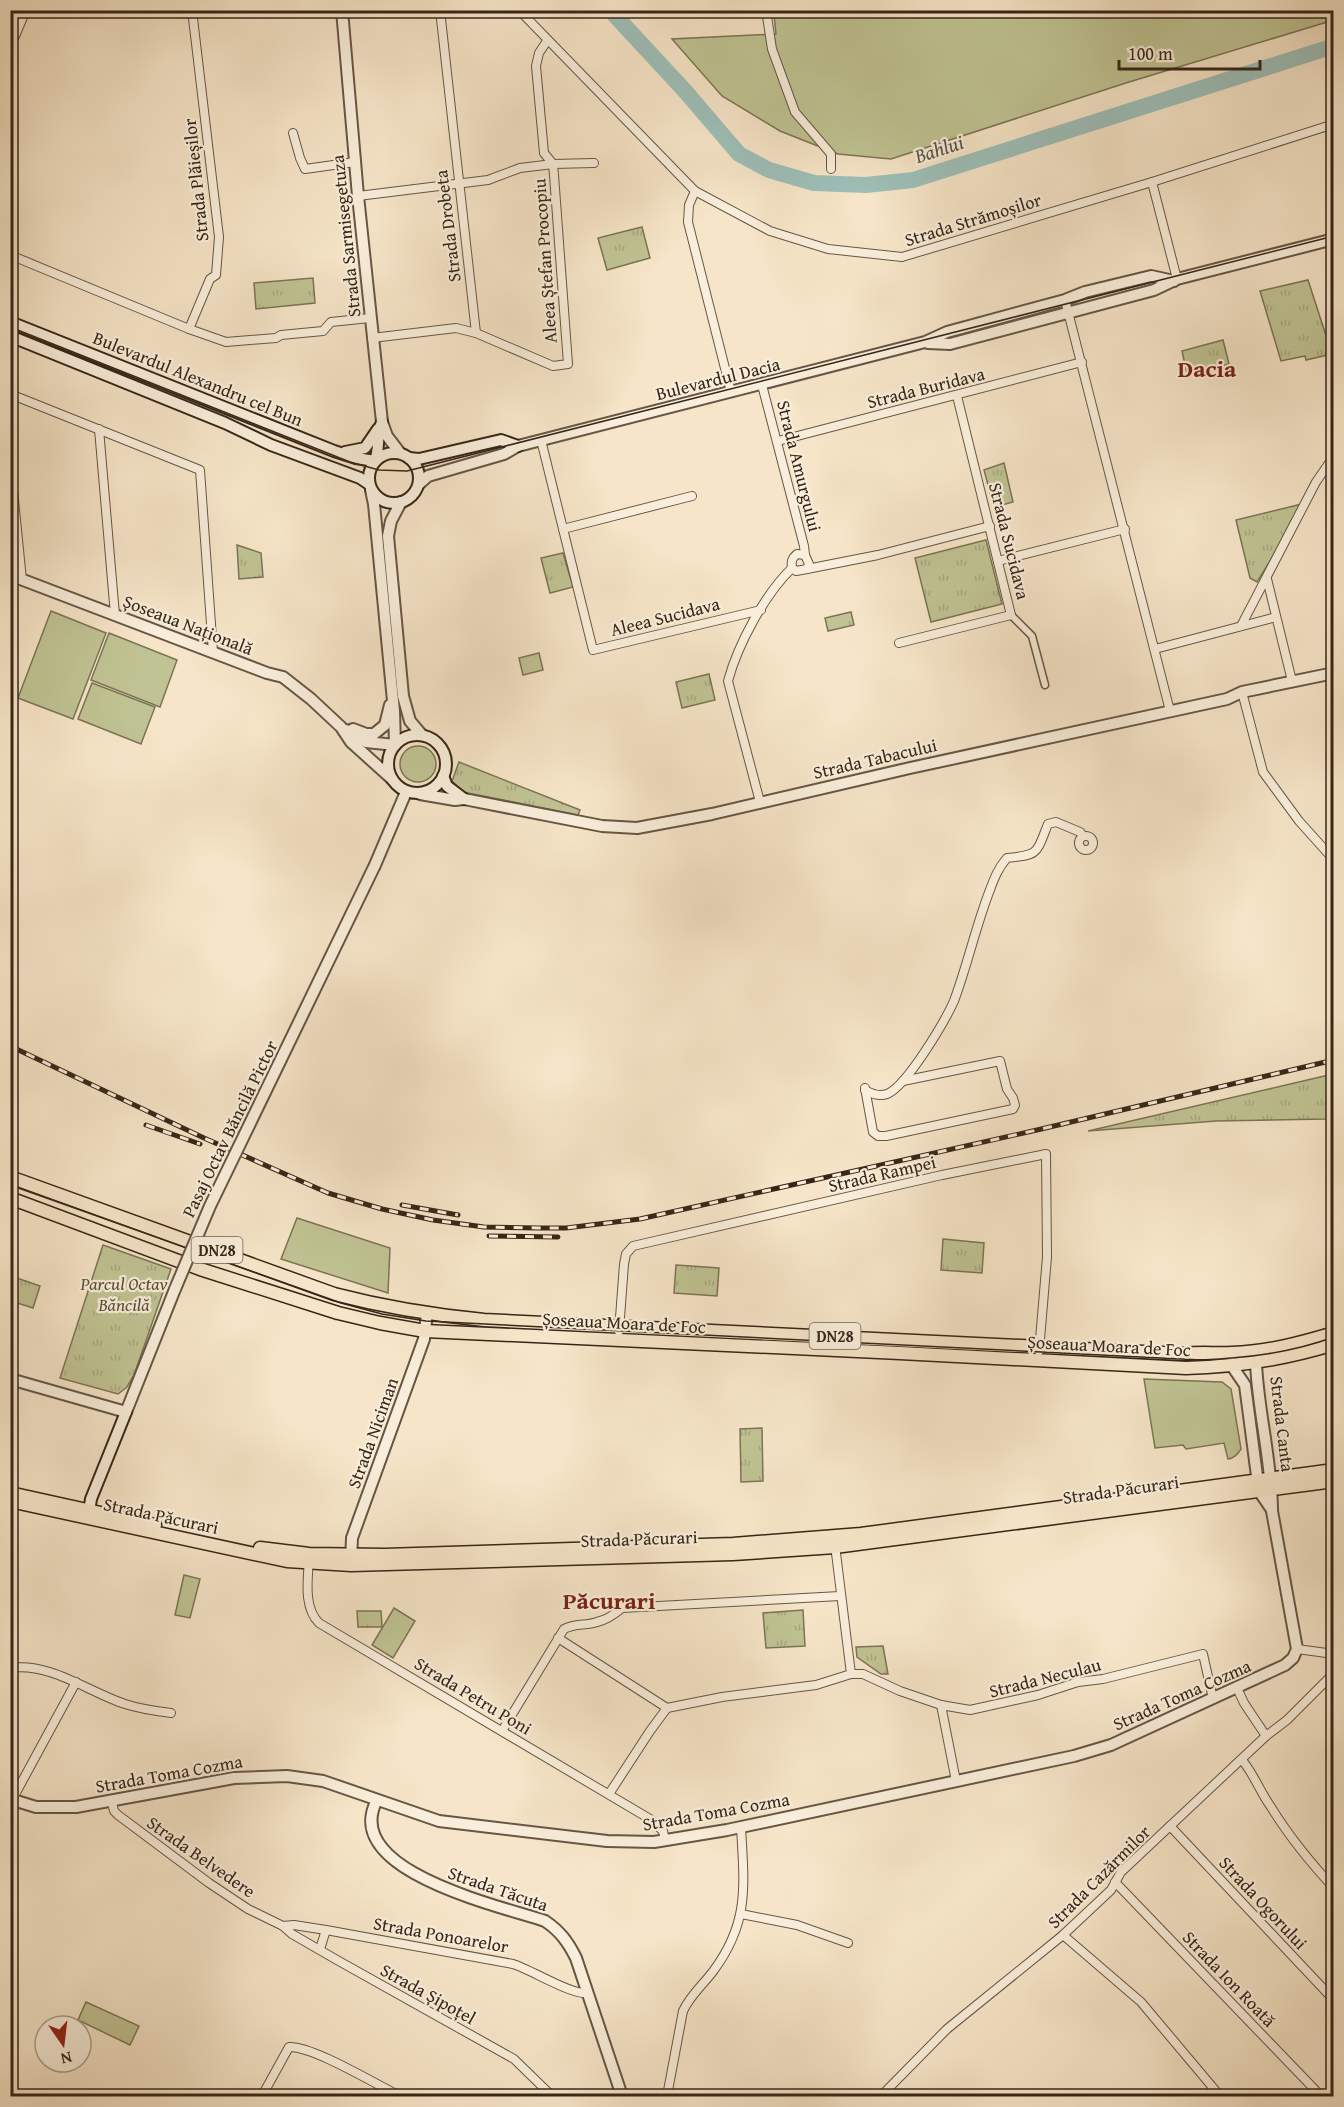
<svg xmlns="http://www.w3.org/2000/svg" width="1344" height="2107" viewBox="0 0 1344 2107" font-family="'Gentium Book Plus',serif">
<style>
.grass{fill:#c0c393;stroke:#7c7456;stroke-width:1.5}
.park{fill:url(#park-tufts);stroke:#7c7456;stroke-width:1.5}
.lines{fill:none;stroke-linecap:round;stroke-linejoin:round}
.river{stroke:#9dbfb8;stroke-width:16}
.pedestrian-casing{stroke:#675644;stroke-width:9}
.minor-casing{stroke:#675644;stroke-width:10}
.tertiary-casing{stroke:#675644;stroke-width:14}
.secondary-casing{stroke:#372618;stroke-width:14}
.primary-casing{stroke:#372618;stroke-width:15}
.pedestrian{stroke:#f9eedb;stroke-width:6}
.minor{stroke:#f9eedb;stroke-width:8}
.tertiary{stroke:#f9eedb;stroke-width:10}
.secondary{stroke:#f9eedb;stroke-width:10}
.primary{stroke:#f6e5c8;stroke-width:12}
.tram{stroke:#372618;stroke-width:1.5}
.rail-casing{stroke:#372618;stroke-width:5}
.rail{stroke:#f9eedb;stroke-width:3;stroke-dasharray:9;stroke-linecap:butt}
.tertiary-bridge-casing{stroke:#675644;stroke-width:14;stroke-linecap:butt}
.tertiary-bridge{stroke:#f9eedb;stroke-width:10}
.labels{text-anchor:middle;stroke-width:4.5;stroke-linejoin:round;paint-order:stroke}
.shield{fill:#f9eedb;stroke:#716252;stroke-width:1.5}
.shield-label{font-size:16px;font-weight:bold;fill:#372618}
.street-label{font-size:18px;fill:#372618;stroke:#f9eedb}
.park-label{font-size:18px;font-style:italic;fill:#594d37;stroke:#f9eedb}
.water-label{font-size:20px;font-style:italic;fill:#565448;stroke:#f9eedb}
.district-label{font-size:24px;font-weight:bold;fill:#7a1f14;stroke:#f9eedb}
</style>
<defs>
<pattern id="park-tufts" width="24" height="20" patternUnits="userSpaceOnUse" patternTransform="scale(1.5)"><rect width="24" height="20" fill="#c0c393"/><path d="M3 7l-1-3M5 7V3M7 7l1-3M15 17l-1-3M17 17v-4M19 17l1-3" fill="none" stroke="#a6a77e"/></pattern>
</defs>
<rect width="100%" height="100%" fill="#f6e5c8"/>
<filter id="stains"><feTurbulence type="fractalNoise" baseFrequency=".00333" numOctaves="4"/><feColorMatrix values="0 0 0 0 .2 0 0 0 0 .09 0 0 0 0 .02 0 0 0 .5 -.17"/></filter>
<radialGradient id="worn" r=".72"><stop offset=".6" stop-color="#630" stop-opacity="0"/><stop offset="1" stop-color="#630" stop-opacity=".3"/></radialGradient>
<g class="grass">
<path d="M 1333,10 L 1334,20 L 1129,82 L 891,159 L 838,154 L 780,131 L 722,96 L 672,39 L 776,34 L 774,15 L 647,14 L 644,11 Z"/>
<path d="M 51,611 L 106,633 L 73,719 L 18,698 Z"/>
<path d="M 109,633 L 177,660 L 160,707 L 91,680 Z"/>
<path d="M 92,683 L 155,707 L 141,744 L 78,719 Z"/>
<circle cx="418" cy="764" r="18"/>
<path d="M 297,1218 L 390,1248 L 388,1293 L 281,1259 Z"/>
<path d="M 1144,1379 L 1222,1382 L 1231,1389 L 1241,1449 C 1237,1455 1234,1458 1228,1459 L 1224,1443 L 1186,1449 L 1183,1445 L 1155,1448 Z"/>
<path d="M 184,1575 L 200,1579 L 190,1618 L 175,1615 Z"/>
<path d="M 394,1608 L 415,1621 L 393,1658 L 372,1645 Z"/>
<path d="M 86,2002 L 139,2026 L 130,2045 L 78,2020 Z"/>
</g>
<g class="park">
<path d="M 642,227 L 650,258 L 607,270 L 598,238 Z"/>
<path d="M 313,278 L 315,303 L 256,309 L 254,283 Z"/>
<path d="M 1308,280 L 1332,354 L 1306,360 L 1305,356 L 1281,361 L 1260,291 Z"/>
<path d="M 1223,340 L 1229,364 L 1187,374 L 1182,351 Z"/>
<path d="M 1004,463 L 1013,502 L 998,506 L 995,495 L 991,496 L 984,470 Z"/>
<path d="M 1306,503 L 1257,582 L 1250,578 L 1236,520 Z"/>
<path d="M 986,540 L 1002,604 L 931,622 L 915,558 Z"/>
<path d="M 237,545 L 261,553 L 263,577 L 239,579 Z"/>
<path d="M 563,553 L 573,587 L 550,593 L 541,558 Z"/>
<path d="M 851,612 L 854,625 L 828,631 L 825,618 Z"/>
<path d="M 539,653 L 543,670 L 523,675 L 519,658 Z"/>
<path d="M 709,674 L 715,700 L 682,708 L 676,682 Z"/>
<path d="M 459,762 L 580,810 L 578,815 L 463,792 L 452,781 Z"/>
<path d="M 1333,1074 L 1333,1117 L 1326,1119 L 1216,1121 L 1088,1131 Z"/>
<path d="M 943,1239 L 984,1243 L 982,1273 L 941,1270 Z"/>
<path d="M 103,1245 L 171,1269 L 134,1375 L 127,1387 L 118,1394 L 60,1378 Z"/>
<path d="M 676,1265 L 719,1268 L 717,1296 L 674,1293 Z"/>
<path d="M 11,1276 L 40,1286 L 33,1308 L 11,1301 Z"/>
<path d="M 762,1428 L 763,1481 L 741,1482 L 740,1429 Z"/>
<path d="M 803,1610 L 805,1646 L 766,1648 L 763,1613 Z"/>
<path d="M 357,1611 L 381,1611 L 382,1627 L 358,1627 Z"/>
<path d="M 883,1646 L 888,1674 L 881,1674 L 857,1657 L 856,1647 Z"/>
</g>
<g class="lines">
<path class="river" d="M 610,10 L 685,91 L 739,154 L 769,170 L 814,183 L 866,185 L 913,180 L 1334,46"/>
<g class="pedestrian-casing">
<path id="pedestrian" d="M 1011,615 L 1032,636 L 1045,685"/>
</g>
<g class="minor-casing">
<g id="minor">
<path d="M 192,10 L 219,237 L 216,275 L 210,279 L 189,329 L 226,342 L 276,338 L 281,335 L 323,331 L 331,322 L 370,318"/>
<path d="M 440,10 L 476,333"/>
<path d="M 519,10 L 695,191 L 770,231 L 828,249 L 902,257 L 1152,182 L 1334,124"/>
<path d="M 766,10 L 772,49 L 795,112 L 831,154 L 831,169"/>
<path d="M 10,48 L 26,10"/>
<path d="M 293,133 L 300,158 L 305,169 L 355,162"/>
<path d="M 1152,182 L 1177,279"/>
<path d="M 695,191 L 689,205 L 688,222 L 731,392"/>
<path d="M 358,196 L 488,180 L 520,168 L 553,164 L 594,163"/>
<path d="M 10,255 L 189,329"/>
<path d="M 1065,300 L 1170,711"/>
<path d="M 372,338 L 456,328 L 476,333 L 553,366 L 568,364 L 554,175 L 553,164 L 544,153 L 536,66 L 539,53 L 547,41"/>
<path d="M 762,385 L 804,546 L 805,555 L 809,564 L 807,569 L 796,571 L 792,568"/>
<path d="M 10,394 L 200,470 L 213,652"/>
<path d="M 99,429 L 115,615"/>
<path d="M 541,440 L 593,650 L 761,610"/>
<path d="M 778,441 L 1082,362"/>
<path d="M 10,460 L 22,580"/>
<path d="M 563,529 L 692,496"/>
<path d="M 998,561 L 1125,529"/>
<path d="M 807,569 L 878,555 L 990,526"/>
<path d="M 1267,579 L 1292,681"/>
<path d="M 1241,626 L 1316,482 L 1334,456"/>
<path d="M 899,643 L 1011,615 L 957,396"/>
<path d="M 1155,649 L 1276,617"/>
<path d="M 1242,692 L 1263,772 L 1299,821 L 1334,860"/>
<path d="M 760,802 L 728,681 C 738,644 765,594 792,568 C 791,561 792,558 797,554 L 805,555"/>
<circle cx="1086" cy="843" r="7"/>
<path d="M 865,1088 L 873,1132 L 878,1136 L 886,1136 L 1013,1109 L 1015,1105 L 1013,1098 L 1007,1089 L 1000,1061 L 903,1081"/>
<path d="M 865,1090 C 872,1094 879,1097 887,1094 C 907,1086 945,1021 954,1001 C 967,966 975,930 988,895 C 993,882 997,869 1007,858 C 1039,855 1036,854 1048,824 L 1056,822 L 1080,832 L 1083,836"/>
<path d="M 619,1331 L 624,1264 L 626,1254 L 633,1246 L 942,1175 L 1046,1154 L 1047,1257 L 1039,1351"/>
<path d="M 309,1558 C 308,1579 303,1607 319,1623 L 650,1819 L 663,1831 L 665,1840"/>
<path d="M 558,1638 L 667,1708"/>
<path d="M 1297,1649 L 1334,1654"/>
<path d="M 10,1668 C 51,1662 88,1692 125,1704 C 140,1709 155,1711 171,1713"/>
<path d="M 851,1674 L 863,1674 L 900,1691 L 941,1705 L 970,1710 L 1038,1695 L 1078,1682 L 1103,1679 L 1203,1654 L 1213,1699"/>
<path d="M 1237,1688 L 1244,1703 L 1266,1736"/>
<path d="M 941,1705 L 956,1781"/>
<path d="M 502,1731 L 564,1629 C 576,1623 585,1626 597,1622 C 606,1620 615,1614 622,1608 L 840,1596"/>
<path d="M 1242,1760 C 1254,1774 1260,1792 1271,1807 C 1290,1838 1309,1861 1334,1888"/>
<path d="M 609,1794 L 650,1731 L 667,1708 L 722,1697 L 816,1685 L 851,1674 L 835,1545"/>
<path d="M 12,1800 L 76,1682"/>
<path d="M 112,1802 L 114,1811 L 118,1815 L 209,1883 L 248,1909 L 283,1926 L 292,1934 L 337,1960 L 514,2059 L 552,2096"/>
<path d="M 1170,1826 L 1334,2000"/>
<path d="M 1115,1882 L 1321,2096"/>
<path d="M 741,1914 L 797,1925 L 848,1943"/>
<path d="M 283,1926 L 294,1925 L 326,1930 L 513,1964 C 532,1970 571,1995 588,1993"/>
<path d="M 1063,1935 L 1141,2002 L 1220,2096"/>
<path d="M 320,1949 L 326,1930"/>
<path d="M 262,2096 L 289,2047 C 313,2046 375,2084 400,2096"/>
<path d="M 667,2096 L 683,2011 C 691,1994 704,1984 714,1970 C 750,1921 744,1884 741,1827"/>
<path d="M 881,2096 L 947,2029 L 1063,1935 L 1111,1890 L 1121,1872 L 1266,1736 L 1287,1720 L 1334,1673"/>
</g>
</g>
<g class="tertiary-casing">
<g id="tertiary">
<path d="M 342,10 L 358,196 L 382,422 L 387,436 L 400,453"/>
<path d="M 928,343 L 950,344 L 1154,290 L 1177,279 L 1334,239"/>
<path d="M 419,484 L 428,476 L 504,454 L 518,446 L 925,342 L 947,332 L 1065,300 L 1085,292 L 1151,276 L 1174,281"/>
<path d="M 401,502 L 391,521 L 388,536 L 403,696 L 410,721 L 421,734"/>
<path d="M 10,575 L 267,673 L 283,677 L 311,699 L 341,727 L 351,742 L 392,779"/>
<path d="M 353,729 L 366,734 L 374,734 L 385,725 L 390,705"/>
<path d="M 346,730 L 366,742 L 395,745 L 394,711 L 374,504 L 371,490"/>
<path d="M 420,794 L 455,800 L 464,799 L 602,826 L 637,828 L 712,814 L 910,768 L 1227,699 L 1242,692 L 1334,673"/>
<path d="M 375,865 L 406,792"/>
<path d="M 1232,1366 L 1245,1385 L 1259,1491 L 1272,1510"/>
<path d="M 10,1379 L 126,1412 L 175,1289"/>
<path d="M 351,1561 L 352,1538 L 424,1339 L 427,1313"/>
<path d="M 10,1799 L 36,1807 L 76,1807 L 234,1778 L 287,1776 L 323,1781 L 439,1821 L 607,1841 L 654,1842 L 727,1830 L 1074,1756 L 1111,1745 L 1285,1665 L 1293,1658 L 1297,1649 L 1272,1511 C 1272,1461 1258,1412 1256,1363 L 1250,1360"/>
<path d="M 377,1800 C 339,1871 501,1906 545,1921 C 560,1931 568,1942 576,1958 L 622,2096"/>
</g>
</g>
<g class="secondary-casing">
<g id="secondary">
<path d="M 10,322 L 334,451 L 356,458 L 375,461 C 380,448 376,435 382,422"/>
<path d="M 10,336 L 225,423 L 271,445 L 360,478 L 369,484"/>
<path d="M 345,452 L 365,448 L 378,429"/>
<circle cx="394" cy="478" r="25"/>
<path d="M 409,458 L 419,459 L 501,440 L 518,446"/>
<circle cx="417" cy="764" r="29"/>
<path d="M 443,776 L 447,786 L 464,799"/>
<path d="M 88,1518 L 91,1499 L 126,1412"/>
</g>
</g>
<g class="primary-casing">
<g id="primary">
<path d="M 10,1177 L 334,1294 C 384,1307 433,1315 484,1320 L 1185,1354 C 1201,1352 1216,1354 1232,1353 C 1267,1352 1301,1343 1334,1333"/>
<path d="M 10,1198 L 200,1269 L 338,1313 L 380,1323 L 425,1331 L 900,1353 L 1186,1368 C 1237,1367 1285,1359 1334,1344"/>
<path d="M 10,1493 L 155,1525"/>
<path d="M 10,1501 L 287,1561 L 351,1565 L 733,1554 L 835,1547 L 1334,1481"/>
<path d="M 260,1548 L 309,1554 L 385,1555 L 733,1544 L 861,1534 L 1334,1470"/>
</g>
</g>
<use href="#pedestrian" class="pedestrian"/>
<use href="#minor" class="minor"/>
<use href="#tertiary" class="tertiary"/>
<use href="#secondary" class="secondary"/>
<use href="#primary" class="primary"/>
<g class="tram">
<path d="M 10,327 L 350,462 L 379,470 L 407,471 L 1334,236"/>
<path d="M 10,1185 L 341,1303 L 382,1314 L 426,1321 L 1201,1360 C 1247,1358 1290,1353 1334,1337"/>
</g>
<g class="rail-casing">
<g id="rail">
<path d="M 10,1046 L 204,1138 L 328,1193 L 382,1209 L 433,1220 L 484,1227 L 539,1228 L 566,1228 L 640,1219 L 1037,1130 L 1334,1060"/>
<path d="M 146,1125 L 200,1144"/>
<path d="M 402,1205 L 458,1215"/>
<path d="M 489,1236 L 558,1237"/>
</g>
</g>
<use href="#rail" class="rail"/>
<g class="tertiary-bridge-casing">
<path id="tertiary-bridge" d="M 175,1289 L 210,1206 L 375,865"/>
</g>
<use href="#tertiary-bridge" class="tertiary-bridge"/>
</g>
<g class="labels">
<g class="shield">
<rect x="191.5" y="1237" width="51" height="26" rx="4.5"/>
<rect x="809.5" y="1323" width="51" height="26" rx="4.5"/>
</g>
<g class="shield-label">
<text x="217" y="1256">DN28</text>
<text x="835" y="1342">DN28</text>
</g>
<g class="street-label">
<text transform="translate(196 180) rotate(-96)" y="6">Strada Plăieșilor</text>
<text transform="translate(973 220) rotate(-17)" y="6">Strada Strămoșilor</text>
<text transform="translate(448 226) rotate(-97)" y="6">Strada Drobeta</text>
<text transform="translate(346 236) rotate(-96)" y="6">Strada Sarmisegetuza</text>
<text transform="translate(545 261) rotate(-94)" y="6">Aleea Ștefan Procopiu</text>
<text transform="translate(198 379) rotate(22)" y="6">Bulevardul Alexandru cel Bun</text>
<text transform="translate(718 379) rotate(-14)" y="6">Bulevardul Dacia</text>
<text transform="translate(926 388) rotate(-14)" y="6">Strada Buridava</text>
<text transform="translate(799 466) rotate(76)" y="6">Strada Amurgului</text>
<text transform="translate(1009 541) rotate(76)" y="6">Strada Sucidava</text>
<text transform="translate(665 617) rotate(-14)" y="6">Aleea Sucidava</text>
<text transform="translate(188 625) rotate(21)" y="6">Șoseaua Națională</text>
<text transform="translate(875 759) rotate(-13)" y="6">Strada Tabacului</text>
<text transform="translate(230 1129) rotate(-64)" y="6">Pasaj Octav Băncilă Pictor</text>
<text transform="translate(882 1174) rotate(-13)" y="6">Strada Rampei</text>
<text transform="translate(624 1323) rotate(3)" y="6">Șoseaua Moara de Foc</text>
<text transform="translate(1109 1346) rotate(3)" y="6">Șoseaua Moara de Foc</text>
<text transform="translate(1282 1424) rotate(83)" y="6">Strada Canta</text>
<text transform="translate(373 1433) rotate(-70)" y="6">Strada Niciman</text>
<text transform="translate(1121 1490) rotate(-8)" y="6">Strada Păcurari</text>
<text transform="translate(161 1516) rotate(12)" y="6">Strada Păcurari</text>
<text transform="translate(639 1539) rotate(-2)" y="6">Strada Păcurari</text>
<text transform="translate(1045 1678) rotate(-14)" y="6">Strada Neculau</text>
<text transform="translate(1182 1695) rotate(-24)" y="6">Strada Toma Cozma</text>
<text transform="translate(473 1696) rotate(31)" y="6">Strada Petru Poni</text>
<text transform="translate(169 1774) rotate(-10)" y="6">Strada Toma Cozma</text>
<text transform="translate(716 1812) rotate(-10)" y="6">Strada Toma Cozma</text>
<text transform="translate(201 1857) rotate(35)" y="6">Strada Belvedere</text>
<text transform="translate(1099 1877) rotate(-45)" y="6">Strada Cazărmilor</text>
<text transform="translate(498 1889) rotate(19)" y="6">Strada Tăcuta</text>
<text transform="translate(1263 1903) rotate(47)" y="6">Strada Ogorului</text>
<text transform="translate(441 1935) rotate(10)" y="6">Strada Ponoarelor</text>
<text transform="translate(1229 1979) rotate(46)" y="6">Strada Ion Roată</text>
<text transform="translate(428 1994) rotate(29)" y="6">Strada Șipoțel</text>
</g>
<g class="park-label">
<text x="124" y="1290">Parcul Octav<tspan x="124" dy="21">Băncilă</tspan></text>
</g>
<g class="water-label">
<text transform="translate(939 149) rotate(-18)" y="7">Bahlui</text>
</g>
<g class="district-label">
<text x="1207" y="377">Dacia</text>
<text x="609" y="1609">Păcurari</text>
</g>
</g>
<rect width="1344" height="2107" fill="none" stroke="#f6e5c8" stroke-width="36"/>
<rect x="12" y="12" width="1320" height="2083" fill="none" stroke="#372618" stroke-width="3"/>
<rect x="18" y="18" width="1308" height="2071" fill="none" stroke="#372618" stroke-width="1.5"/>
<g transform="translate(63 2044) rotate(166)"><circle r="28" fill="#f9eedb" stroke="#ab9e8d" stroke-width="1.5"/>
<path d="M0-4.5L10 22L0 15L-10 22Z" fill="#8f2418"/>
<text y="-9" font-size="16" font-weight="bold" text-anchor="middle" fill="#372618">N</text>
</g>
<path d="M1119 60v9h141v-9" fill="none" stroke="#372618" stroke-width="3"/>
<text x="1128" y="60" font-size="18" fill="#372618" stroke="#f9eedb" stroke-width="4.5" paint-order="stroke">100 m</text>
<rect width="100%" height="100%" filter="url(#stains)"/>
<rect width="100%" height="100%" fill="url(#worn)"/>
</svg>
